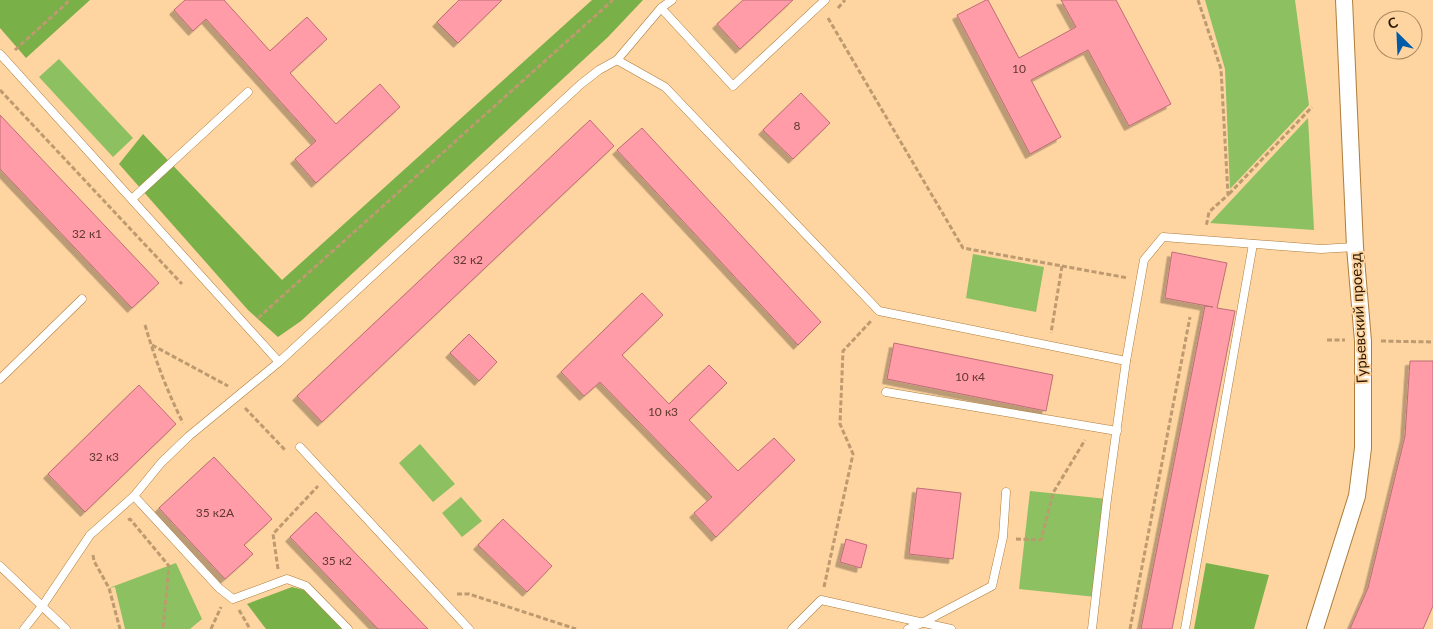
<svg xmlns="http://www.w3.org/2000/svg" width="1433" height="629" viewBox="0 0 1433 629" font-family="Lato,sans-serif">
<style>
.green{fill:#8cc060}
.forest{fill:#79b048}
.building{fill:#ff9ca8;stroke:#be6d77;filter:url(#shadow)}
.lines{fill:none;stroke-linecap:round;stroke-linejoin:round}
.lane-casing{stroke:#ae7d3a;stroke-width:9}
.street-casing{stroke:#ae7d3a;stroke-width:18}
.path{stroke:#bd9a6f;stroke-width:3;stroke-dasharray:5 2.5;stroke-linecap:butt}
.lane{stroke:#fff;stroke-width:8}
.street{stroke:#fff;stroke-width:16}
.labels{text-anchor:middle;stroke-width:4;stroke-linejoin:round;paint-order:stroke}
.number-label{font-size:12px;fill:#5f382a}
.street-label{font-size:15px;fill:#2a1700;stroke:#fed4a0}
</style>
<defs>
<filter id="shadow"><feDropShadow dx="-4.5" dy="4.5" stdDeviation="0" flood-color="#0004"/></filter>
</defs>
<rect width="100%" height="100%" fill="#fed4a0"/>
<g class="green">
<path d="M 1205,0 L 1295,0 L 1309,105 L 1230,189 L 1225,69 Z"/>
<path d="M 59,59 L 133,138 L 113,157 L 39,77 Z"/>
<path d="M 1308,118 L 1314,230 L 1210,223 Z"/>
<path d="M 973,254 L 1044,267 L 1036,312 L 966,298 Z"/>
<path d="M 420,444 L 455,484 L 433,502 L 399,463 Z"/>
<path d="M 1030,491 L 1107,499 L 1096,597 L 1019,589 Z"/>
<path d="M 461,497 L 482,521 L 462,537 L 442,513 Z"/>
<path d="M 176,563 L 202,619 L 190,629 L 125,629 L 115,587 L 109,588 Z"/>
</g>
<g class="forest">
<path d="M 0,0 L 90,0 L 26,58 L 0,28 Z"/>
<path d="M 592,0 L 643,0 L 608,37 L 301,321 L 278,337 L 248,310 L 119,164 L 143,134 L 282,280 Z"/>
<path d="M 1206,563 L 1269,575 L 1254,629 L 1194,629 Z"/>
<path d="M 292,587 L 304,590 L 343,629 L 266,629 L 247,604 Z"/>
</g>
<g class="building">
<path d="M 185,0 L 224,0 L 270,51 L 307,17 L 327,39 L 290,73 L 336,124 L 380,84 L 400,107 L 316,183 L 295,159 L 316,141 L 206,19 L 193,31 L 174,10 Z"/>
<path d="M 459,0 L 502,0 L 458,43 L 437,22 Z"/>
<path d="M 743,0 L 793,0 L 740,49 L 717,24 Z"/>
<path d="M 986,0 L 988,0 L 1019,58 L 1076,27 L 1061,0 L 1116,0 L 1171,104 L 1129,126 L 1088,50 L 1031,80 L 1061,137 L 1030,154 L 957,15 Z"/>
<path d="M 801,93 L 830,123 L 793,159 L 763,130 Z"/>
<path d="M 0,115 L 159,283 L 132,308 L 0,169 Z"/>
<path d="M 590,120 L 614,146 L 322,422 L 297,396 Z"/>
<path d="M 642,128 L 821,322 L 798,345 L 617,150 Z"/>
<path d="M 1172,252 L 1227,263 L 1217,308 L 1235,311 L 1172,629 L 1141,629 L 1205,306 L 1213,307 L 1165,298 Z"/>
<path d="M 642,293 L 663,315 L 622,355 L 669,404 L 709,365 L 727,383 L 689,420 L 738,471 L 774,438 L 795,460 L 716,537 L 694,513 L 712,497 L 600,382 L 584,396 L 561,372 Z"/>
<path d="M 469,334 L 497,362 L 479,381 L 450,353 Z"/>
<path d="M 894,343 L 1053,375 L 1046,411 L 887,379 Z"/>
<path d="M 1410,361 L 1433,361 L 1433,606 L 1423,629 L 1350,629 L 1368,588 L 1405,436 Z"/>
<path d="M 139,385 L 176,424 L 85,512 L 48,474 Z"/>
<path d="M 214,457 L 272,519 L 244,545 L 253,554 L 225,579 L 159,508 Z"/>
<path d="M 917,488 L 961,493 L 953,559 L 909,554 Z"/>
<path d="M 316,512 L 385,584 L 428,629 L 378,629 L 290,537 Z"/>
<path d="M 503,519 L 552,566 L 527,592 L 478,545 Z"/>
<path d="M 846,539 L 867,545 L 861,568 L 840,562 Z"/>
</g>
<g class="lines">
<g class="lane-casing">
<g id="lane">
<path d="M 661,8 L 733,86 L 825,0"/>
<path d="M 0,54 L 279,362"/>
<path d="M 617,60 L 661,8 L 672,0"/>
<path d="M 133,198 L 248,92"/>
<path d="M 0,379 L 82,299"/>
<path d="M 886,392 L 1117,431"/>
<path d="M 300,447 L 469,629"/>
<path d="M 134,496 L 219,588 L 233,599 L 287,579 L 306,586 L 348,629"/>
<path d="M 0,566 L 66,629"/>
<path d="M 24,629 L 43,605 L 90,535 L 134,496 L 161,463 L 189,436 L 279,362 L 581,84 L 599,70 L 617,60 L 665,87 L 879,311 L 1126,361"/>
<path d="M 792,629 L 821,600 L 951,629"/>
<path d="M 908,629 L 922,623 L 992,586 L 1003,537 L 1006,492"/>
<path d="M 1092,629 L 1107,499 L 1126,361 L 1144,260 L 1163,237 L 1321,249 L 1355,247"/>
<path d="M 1185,629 L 1253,244"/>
</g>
</g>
<g class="street-casing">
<path id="street" d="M 1315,629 L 1357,496 L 1363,448 L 1363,341 L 1355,247 L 1344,0"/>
</g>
<g class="path">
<path d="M 1198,0 L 1221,69 L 1228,195 L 1209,212 L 1206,227"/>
<path d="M 838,8 L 845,0"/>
<path d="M 828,18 L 963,248 L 1062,266 L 1051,333"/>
<path d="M 15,50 L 70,0"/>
<path d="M 0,90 L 182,284"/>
<path d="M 1229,194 L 1312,107"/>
<path d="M 1062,266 L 1128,278"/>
<path d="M 258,318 L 613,0"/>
<path d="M 145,325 C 155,359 167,391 183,423"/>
<path d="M 1327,340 L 1345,340"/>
<path d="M 1381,341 L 1433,342"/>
<path d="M 152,345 L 228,386"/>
<path d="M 245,408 L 286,451"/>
<path d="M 128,520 L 130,519 L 169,566 L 163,629"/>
<path d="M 1016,539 L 1041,540 L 1053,493 L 1085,440"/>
<path d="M 93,555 L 94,561 L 109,588 L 120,629"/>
<path d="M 278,569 L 273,534 L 318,486"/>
<path d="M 824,587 L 853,454 L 840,424 L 843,351 L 871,321"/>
<path d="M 457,594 L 469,594 L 576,629"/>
<path d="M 239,610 L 250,629"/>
<path d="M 211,629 L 221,607"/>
<path d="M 1130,629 L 1190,317"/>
</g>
<use href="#lane" class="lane"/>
<use href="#street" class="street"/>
</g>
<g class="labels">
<g class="number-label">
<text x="1019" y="73">10</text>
<text x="797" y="130">8</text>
<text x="87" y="238">32 к1</text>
<text x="468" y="264">32 к2</text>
<text x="970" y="381">10 к4</text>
<text x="663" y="416">10 к3</text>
<text x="104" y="461">32 к3</text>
<text x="215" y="517">35 к2А</text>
<text x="337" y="565">35 к2</text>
</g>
<g class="street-label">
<text transform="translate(1359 318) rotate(-93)" y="5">Гурьевский проезд</text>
</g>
</g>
<g transform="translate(1398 35) rotate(336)"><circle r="24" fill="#fed4a0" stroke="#a98860"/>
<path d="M0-4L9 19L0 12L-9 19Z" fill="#005ba8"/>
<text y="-8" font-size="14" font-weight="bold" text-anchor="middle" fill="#2a1700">С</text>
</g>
</svg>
